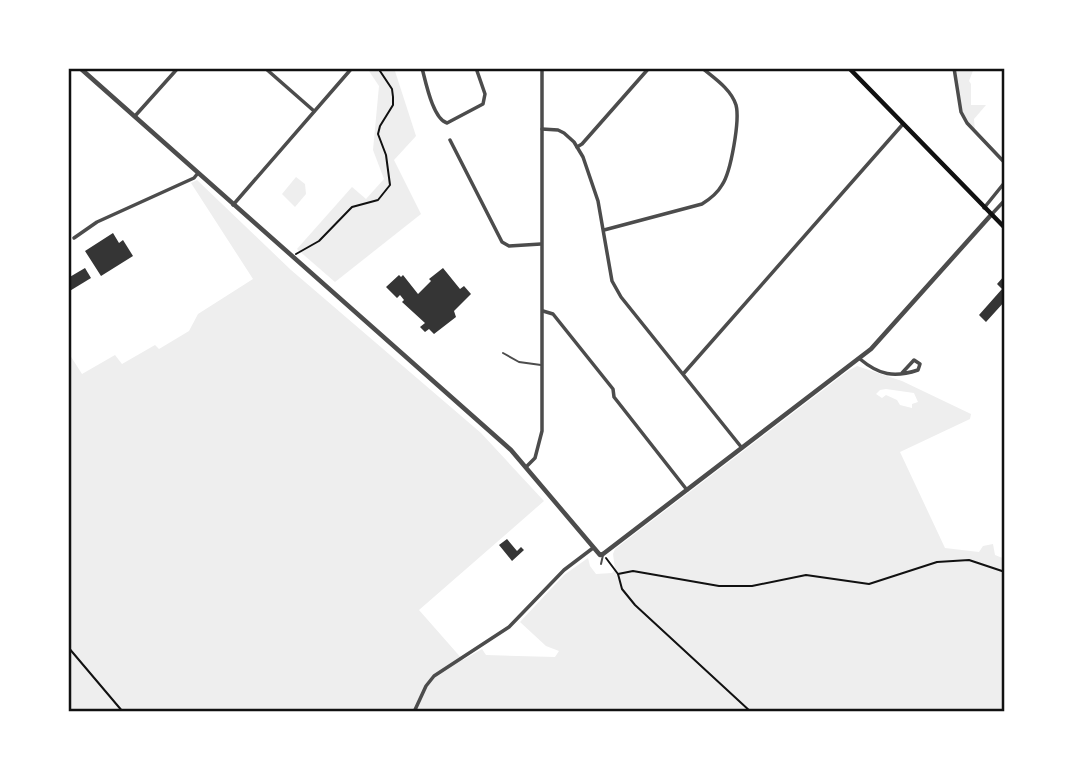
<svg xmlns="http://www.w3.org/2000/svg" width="1073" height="780" viewBox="0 0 1073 780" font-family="Poppins,sans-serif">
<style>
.green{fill:#eee;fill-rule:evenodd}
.building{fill:#353535}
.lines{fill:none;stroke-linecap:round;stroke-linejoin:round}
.path{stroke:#111;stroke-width:2}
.service{stroke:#4c4c4c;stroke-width:2}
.minor{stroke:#4c4c4c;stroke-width:3.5}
.tertiary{stroke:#4c4c4c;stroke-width:4.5}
.secondary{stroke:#111;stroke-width:4.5}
.neatline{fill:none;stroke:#111;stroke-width:2.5}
</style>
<rect width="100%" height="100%" fill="#fff"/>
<g class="green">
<path d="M 367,68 L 394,68 L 416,136 L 394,160 L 421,214 L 335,282 L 297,249 L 352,187 L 366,199 L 384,179 L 373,150 L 379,86 Z"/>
<path d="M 954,68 L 974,68 L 969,81 L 971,84 L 971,105 L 986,105 L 974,119 L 975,131 L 961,112 Z"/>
<path d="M 296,177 L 305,184 L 306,194 L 295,207 L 282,194 Z"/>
<path d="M 197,180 L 291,270 L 481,433 L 544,501 L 419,610 L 463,660 L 482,649 L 486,655 L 555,657 L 559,651 L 546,646 L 520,622 L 564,575 L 588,558 L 590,566 L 596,574 L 612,573 L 615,569 L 613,554 L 615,549 L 848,371 L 857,366 L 902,381 L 971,414 L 970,419 L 900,452 L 945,548 L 979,552 L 983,546 L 993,544 L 995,555 L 1005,559 L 1005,712 L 68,712 L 68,352 L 82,374 L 115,355 L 122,364 L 155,345 L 159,349 L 189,331 L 198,314 L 253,279 L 191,183 ZM 886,389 L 914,393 L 918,402 L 912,404 L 912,408 L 900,405 L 897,400 L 886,395 L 882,398 L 876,394 L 880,390 Z"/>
</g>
<g class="building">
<path d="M 113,233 L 119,243 L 123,240 L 133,256 L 101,276 L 85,251 Z"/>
<path d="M 85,268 L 91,278 L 68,292 L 68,278 Z"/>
<path d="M 443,268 L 460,289 L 464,286 L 471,294 L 454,311 L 456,317 L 434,334 L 429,329 L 425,332 L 420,327 L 425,323 L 402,302 L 404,300 L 400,295 L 397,298 L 386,287 L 399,275 L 401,277 L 403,275 L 418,294 L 431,281 L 429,279 Z"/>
<path d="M 1005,275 L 1005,301 L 986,322 L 979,315 L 1002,289 L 997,284 Z"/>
<path d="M 507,539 L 517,551 L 521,547 L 524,550 L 512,561 L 499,545 Z"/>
</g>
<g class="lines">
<g class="path">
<path d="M 296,254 L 319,241 L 352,207 L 378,200 L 390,185 L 386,155 L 378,134 L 380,126 L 393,105 L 393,97 L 392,89 L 378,68"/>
<path d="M 606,558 L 618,574 L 622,589 L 635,605 L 751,712"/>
<path d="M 618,574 L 633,571 L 719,586 L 752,586 L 806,575 L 869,584 L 937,562 L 969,560 L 1005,572"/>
<path d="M 68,647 L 123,712"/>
</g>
<g class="service">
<path d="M 503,353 L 519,362 L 541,365"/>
<path d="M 601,564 L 603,555"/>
</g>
<g class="minor">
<path d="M 265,68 L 314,111"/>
<path d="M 422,68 C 426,83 433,119 447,123 L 483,104 L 485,94 L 476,68"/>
<path d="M 954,68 L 961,112 L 967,123 L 1005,163"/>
<path d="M 135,116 L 178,68"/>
<path d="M 542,129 L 558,130 L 564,133 L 574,142 L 583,157 L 598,201 L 612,281 L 621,297 L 742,448"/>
<path d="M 450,140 L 502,242 L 509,246 L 541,244"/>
<path d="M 577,147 L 582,144 L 649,68"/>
<path d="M 233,205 L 352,68"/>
<path d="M 984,208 L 1005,182"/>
<path d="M 991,215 L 1005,200"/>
<path d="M 604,230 L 702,204 C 710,199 717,194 722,185 C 731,172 740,120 736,105 C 731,89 714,78 702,68"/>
<path d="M 74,238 L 97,222 L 194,178 L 198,173"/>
<path d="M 543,311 L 553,314 L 613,389 L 614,397 L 687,490"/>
<path d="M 860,359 C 879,375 894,378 918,370 L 920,364 L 914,360 L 902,373"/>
<path d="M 684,373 L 903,124"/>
<path d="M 526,467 L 535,458 L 542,431 L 542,68"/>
<path d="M 414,712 L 426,686 L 434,676 L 509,627 L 564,570 L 593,548"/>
</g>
<path class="tertiary" d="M 80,68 L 511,450 L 600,555 L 603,554 L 871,349 L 991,215"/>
<path class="secondary" d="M 849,68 L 1005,228"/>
</g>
<rect width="1073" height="780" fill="none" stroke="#ffffff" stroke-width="140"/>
<rect x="70" y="70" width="933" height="640" class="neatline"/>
</svg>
